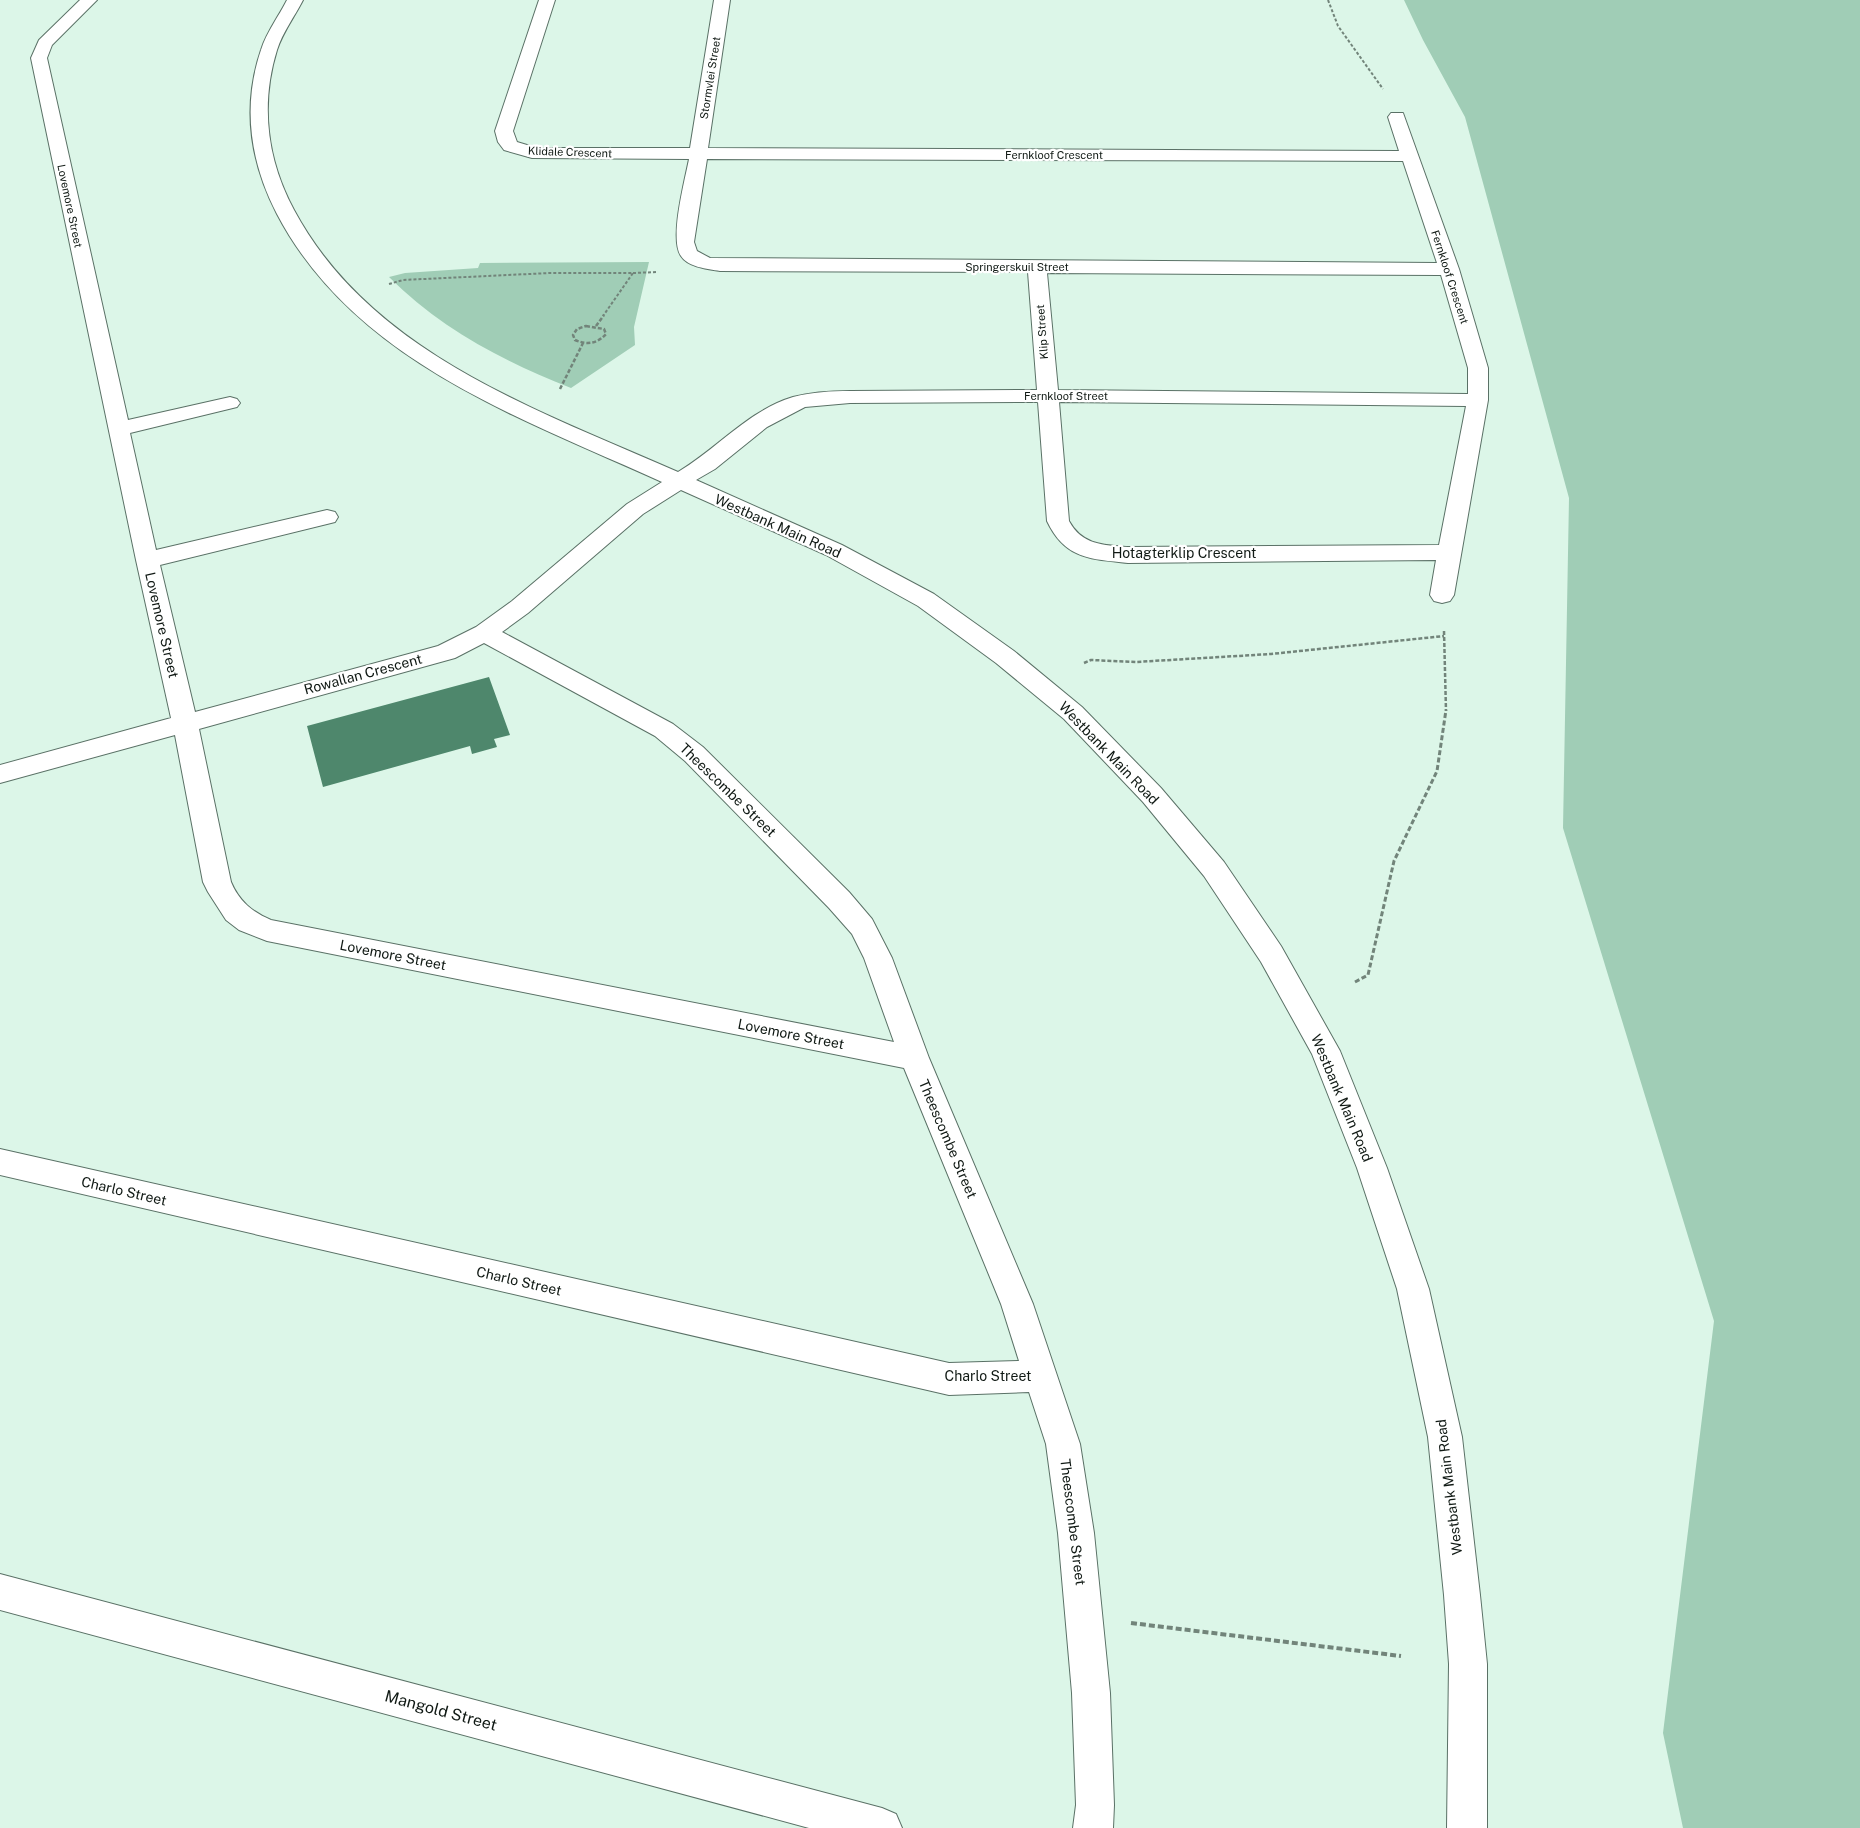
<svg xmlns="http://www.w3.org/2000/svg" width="1860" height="1828" viewBox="0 0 1860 1828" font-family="'Public Sans',sans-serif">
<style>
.green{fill:#a0cdb6}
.building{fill:#4e876c}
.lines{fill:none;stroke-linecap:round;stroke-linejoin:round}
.minor-casing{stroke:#5a7166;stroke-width:2}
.path-far3{stroke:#72847a;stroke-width:2;stroke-dasharray:3 2;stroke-linecap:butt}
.path-far2{stroke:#72847a;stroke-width:2.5;stroke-dasharray:4 2;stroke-linecap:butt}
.path-far1{stroke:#72847a;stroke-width:3;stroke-dasharray:5 2.5;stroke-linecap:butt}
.path{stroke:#72847a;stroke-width:4;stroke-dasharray:6 3;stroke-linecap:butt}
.minor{fill:#fff;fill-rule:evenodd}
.labels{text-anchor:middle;stroke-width:4.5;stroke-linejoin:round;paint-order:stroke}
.far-street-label{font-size:11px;fill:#101914;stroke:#fff}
.street-label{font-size:14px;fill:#101914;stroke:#fff}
.near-street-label{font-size:16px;fill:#101914;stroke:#fff}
</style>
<rect width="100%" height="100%" fill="#dcf6e8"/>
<g class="green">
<path d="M 1404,0 L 1860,0 L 1860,1828 L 1683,1828 L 1663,1733 L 1714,1321 L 1563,828 L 1569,498 L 1465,117 L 1423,40 Z"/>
<path d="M 649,262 L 634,327 L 635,345 L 571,388 C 503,361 441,329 389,277 L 405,273 L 478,268 L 480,263 Z"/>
</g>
<path class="building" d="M 489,677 L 510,735 L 494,739 L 497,747 L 472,754 L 470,746 L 323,787 L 307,726 Z"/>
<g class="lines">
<g class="minor-casing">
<g id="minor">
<path d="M 80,0 L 97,0 L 52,45 L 47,58 L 128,420 L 230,397 L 237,399 L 240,403 L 237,407 L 130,433 L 156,550 L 327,510 L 335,512 L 338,517 L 335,522 L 327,524 L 160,565 L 195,712 L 438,646 L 476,627 L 512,601 L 627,504 L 662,482 C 521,418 354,361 277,214 C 250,162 242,106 261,50 C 266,33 279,16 287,0 L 303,0 C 295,16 282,33 277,50 C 260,105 267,160 294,210 C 371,354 538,410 678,472 C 717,449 749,410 793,397 C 812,392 831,391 850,391 L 1037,390 L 1028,272 L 720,271 C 707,269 688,267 681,256 C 669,239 685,180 689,159 L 532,158 L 504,150 L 498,142 L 495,131 L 539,0 L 555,0 L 513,131 L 517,142 L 537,148 L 690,148 L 714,0 L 730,0 L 708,148 L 1399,151 L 1388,117 L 1391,113 L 1403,113 L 1459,269 L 1488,368 L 1488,400 L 1454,595 L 1450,601 L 1442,603 L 1434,601 L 1430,595 L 1436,560 L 1128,563 C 1090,559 1065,559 1047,521 L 1038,402 L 850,403 L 805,407 L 767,427 L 715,469 L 696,480 L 842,545 L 934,594 L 1014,651 L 1082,707 L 1161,788 L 1224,862 L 1281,946 L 1340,1051 L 1387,1168 L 1429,1289 L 1462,1437 L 1480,1595 L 1487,1664 L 1487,1828 L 1447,1828 L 1449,1664 L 1444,1595 L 1428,1437 L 1397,1289 L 1357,1168 L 1312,1054 L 1261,962 L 1204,876 L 1143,802 L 1064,719 L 996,663 L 918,606 L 826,555 L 681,490 L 643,514 L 528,613 L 502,632 L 673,724 L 703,747 L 849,892 L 872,919 L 892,958 L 929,1058 L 1033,1304 L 1080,1444 L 1094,1533 L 1110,1693 L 1114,1805 L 1113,1828 L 1073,1828 L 1076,1805 L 1072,1693 L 1058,1533 L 1046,1444 L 1029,1392 L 949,1395 L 0,1175 L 0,1149 L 949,1363 L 1019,1361 L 1001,1304 L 904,1068 L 267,941 L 239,930 L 226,920 L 208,892 L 203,882 L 175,735 L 0,783 L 0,765 L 171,718 L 136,560 L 31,58 L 39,40 ZM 707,159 L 1403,161 L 1437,263 L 710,258 L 697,251 L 694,242 ZM 1047,273 L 1441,275 L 1468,368 L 1468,394 L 1058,390 ZM 1059,402 L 1466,406 L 1439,545 L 1128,547 C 1103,545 1082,545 1069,521 ZM 484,643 L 655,736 L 685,761 L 829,908 L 852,934 L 864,958 L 894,1042 L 271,920 C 252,912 239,901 231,882 L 199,729 L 455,658 Z"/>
<path d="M 0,1574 L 882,1808 L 896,1814 L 902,1828 L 809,1828 L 0,1610 Z"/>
</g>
</g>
<g class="path-far3">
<path d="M 1328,0 L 1338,26 L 1383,89"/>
<path d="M 633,273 L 658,272"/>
<path d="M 389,284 L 403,280 L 550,273 L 633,273 L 603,316"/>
</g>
<g class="path-far2">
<path d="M 586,326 L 604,329 L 606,334 C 597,344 587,345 575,340 L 573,335 L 577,329 Z"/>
<path d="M 596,326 L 604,315"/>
<path d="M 560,389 L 583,343"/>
<path d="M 1444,631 L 1446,711"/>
<path d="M 1084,663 L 1091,660 L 1136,662 L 1271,654 L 1444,636"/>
</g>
<path class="path-far1" d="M 1355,982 L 1368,975 L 1394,861 L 1437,771 L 1446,710"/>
<path class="path" d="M 1131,1623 L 1401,1656"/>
<use href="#minor" class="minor"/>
</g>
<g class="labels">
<g class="far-street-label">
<text transform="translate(710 78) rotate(-81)" y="4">Stormvlei Street</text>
<text transform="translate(570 152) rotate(2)" y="4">Klidale Crescent</text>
<text x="1054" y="159">Fernkloof Crescent</text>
<text transform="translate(70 206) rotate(78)" y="4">Lovemore Street</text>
<text x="1017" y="271">Springerskuil Street</text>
<text transform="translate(1450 277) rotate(72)" y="4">Fernkloof Crescent</text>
<text transform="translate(1042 332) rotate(-94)" y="4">Klip Street</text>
<text x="1066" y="400">Fernkloof Street</text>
</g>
<g class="street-label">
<text transform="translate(778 526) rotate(24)" y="5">Westbank Main Road</text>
<text x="1184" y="558">Hotagterklip Crescent</text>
<text transform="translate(162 625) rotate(77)" y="5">Lovemore Street</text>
<text transform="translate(363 674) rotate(-15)" y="5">Rowallan Crescent</text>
<text transform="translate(1109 753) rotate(46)" y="5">Westbank Main Road</text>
<text transform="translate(728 790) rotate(44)" y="5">Theescombe Street</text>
<text transform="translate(393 955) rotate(11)" y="5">Lovemore Street</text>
<text transform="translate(791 1034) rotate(11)" y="5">Lovemore Street</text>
<text transform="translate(1342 1098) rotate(67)" y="5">Westbank Main Road</text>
<text transform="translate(948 1139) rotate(67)" y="5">Theescombe Street</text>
<text transform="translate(124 1191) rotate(13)" y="5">Charlo Street</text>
<text transform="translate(519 1281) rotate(13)" y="5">Charlo Street</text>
<text x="988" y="1381">Charlo Street</text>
<text transform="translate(1449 1487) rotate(-97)" y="5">Westbank Main Road</text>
<text transform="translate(1073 1522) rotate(83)" y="5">Theescombe Street</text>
</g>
<g class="near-street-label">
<text transform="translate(441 1710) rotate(15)" y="6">Mangold Street</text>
</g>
</g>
</svg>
